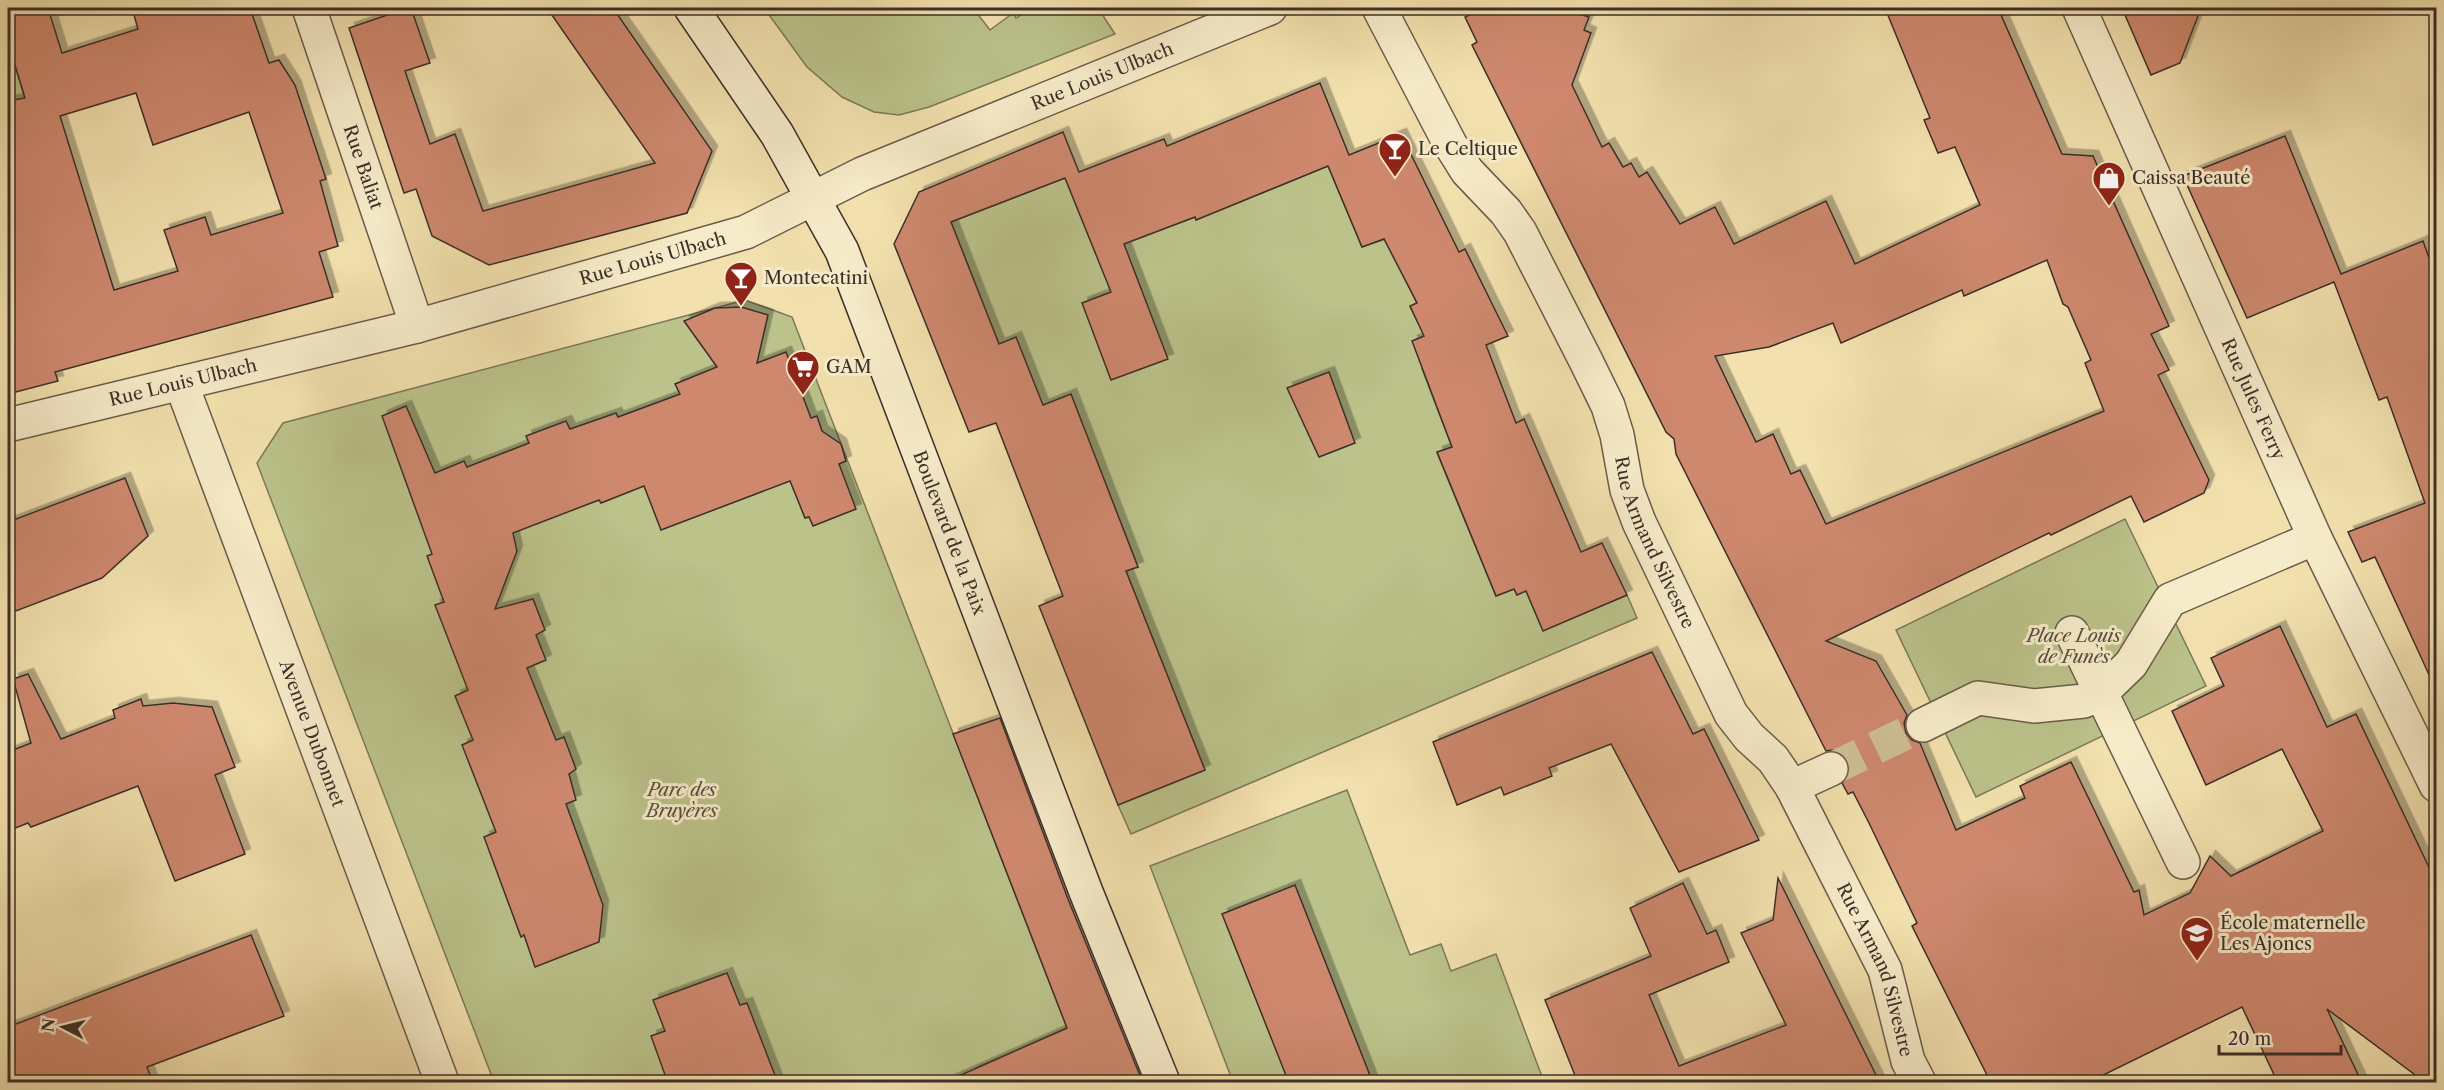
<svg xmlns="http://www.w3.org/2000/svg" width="2444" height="1090" viewBox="0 0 2444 1090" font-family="'Libre Caslon Text',serif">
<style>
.green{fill:#bbc28a;stroke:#7c785a;stroke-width:1.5}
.building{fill:#ce886e;stroke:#3c2f29;stroke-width:1.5;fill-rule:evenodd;filter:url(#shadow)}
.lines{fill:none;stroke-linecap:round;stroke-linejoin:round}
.street-tunnel{stroke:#cebd93;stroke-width:33;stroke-dasharray:33 16;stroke-linecap:butt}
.street-casing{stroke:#6a5c4a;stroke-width:36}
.secondary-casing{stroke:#3c2f29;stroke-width:36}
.street{stroke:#f7ecca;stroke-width:33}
.secondary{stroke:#f7ecca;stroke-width:33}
.labels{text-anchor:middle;stroke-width:6;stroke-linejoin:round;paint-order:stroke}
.street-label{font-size:18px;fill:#3c2f29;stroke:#f7ecca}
.poi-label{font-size:18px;fill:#3c2f29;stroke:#f7ecca;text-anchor:start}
.park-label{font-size:18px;font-style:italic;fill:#554c3c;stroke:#f7ecca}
</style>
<defs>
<filter id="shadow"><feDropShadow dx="5.5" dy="-5.5" stdDeviation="0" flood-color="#0004"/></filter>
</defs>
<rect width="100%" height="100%" fill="#f2e1ae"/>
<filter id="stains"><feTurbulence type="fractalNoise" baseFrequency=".00333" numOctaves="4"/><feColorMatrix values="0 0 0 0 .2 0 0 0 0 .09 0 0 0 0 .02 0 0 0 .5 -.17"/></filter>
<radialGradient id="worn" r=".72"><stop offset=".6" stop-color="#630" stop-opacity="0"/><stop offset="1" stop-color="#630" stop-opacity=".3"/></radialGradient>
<g class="green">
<path d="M 764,8 L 973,8 L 990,30 L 1013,13 L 1016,18 L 1031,8 L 1098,8 L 1115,34 L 929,107 L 899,115 L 874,112 L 842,97 L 807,67 Z"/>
<path d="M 8,43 L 38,142 L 8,151 Z"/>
<path d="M 1328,166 L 1362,247 L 1397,235 L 1402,273 L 1417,303 L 1410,307 L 1418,323 L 1425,319 L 1441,362 L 1422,369 L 1452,447 L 1437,453 L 1496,596 L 1514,589 L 1517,595 L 1526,591 L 1543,630 L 1627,595 L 1637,618 L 1131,834 L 1118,805 L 1205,770 L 1126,571 L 1138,567 L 1071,395 L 1027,412 L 1025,360 L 1016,338 L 999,344 L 951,222 L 1065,178 L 1096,254 L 1195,217 L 1196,220 Z"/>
<path d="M 745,300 L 792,317 L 1067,1028 L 978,1067 L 983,1082 L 494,1082 L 257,463 L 283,423 Z"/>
<path d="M 2125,519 L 2206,686 L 1976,797 L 1896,630 Z"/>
<path d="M 1347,790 L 1410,955 L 1441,944 L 1451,971 L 1496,954 L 1544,1082 L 1233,1082 L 1150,866 Z"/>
</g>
<g class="building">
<path d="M 8,8 L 48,8 L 62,53 L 138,29 L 132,8 L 250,8 L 269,63 L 279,60 L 295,85 L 326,179 L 320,181 L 338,246 L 319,252 L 333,297 L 55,372 L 58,381 L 8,394 L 8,101 L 25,98 L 8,42 ZM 136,93 L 153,145 L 249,112 L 283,213 L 211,235 L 205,217 L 164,230 L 178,271 L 114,290 L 60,116 Z"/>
<path d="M 408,8 L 411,8 L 430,63 L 405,71 L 430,144 L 455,134 L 483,211 L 655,163 L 547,8 L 613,8 L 712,151 L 687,213 L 489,265 L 432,236 L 416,189 L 404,193 L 349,28 Z"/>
<path d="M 1484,8 L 1586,8 L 1583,15 L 1589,17 L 1584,30 L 1591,33 L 1572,85 L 1602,147 L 1609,143 L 1623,167 L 1631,163 L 1639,177 L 1647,172 L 1680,224 L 1715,207 L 1734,244 L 1826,201 L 1855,264 L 1980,205 L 1955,147 L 1938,153 L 1924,120 L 1930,118 L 1885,8 L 1998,8 L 2062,154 L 2093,156 L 2169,326 L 2151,334 L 2169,370 L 2158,375 L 2209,480 L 2204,493 L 2144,522 L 2131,496 L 2051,535 L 2049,533 L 1826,641 L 1876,661 L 1907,715 L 1904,723 L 1906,733 L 1912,740 L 1920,743 L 1956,830 L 2025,798 L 2020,786 L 2071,762 L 2134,892 L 2139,890 L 2144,915 L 2190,893 L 2210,856 L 2231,876 L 2323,831 L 2282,749 L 2206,785 L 2172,711 L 2224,686 L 2211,658 L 2280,626 L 2327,727 L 2356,714 L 2436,882 L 2436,1083 L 2426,1083 L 2327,1009 L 2362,1083 L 2278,1083 L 2242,1007 L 2087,1083 L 1991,1083 L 1912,926 L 1917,923 L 1869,823 L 1853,792 L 1848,794 L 1842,783 L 1850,771 L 1848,761 L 1841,753 L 1833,750 L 1826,751 L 1676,454 L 1674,439 L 1666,432 L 1472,45 L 1477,42 L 1465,17 ZM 2047,260 L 2063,304 L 2068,307 L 2091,360 L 2085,363 L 2104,411 L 1826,524 L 1800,470 L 1791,474 L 1773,434 L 1756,442 L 1715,356 L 1769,347 L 1833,323 L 1841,343 L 1962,290 L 1964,296 Z"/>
<path d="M 2122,8 L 2201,8 L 2180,63 L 2151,75 Z"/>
<path d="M 1320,83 L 1349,155 L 1401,134 L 1459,252 L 1465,249 L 1508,336 L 1486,345 L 1516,423 L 1524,419 L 1581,552 L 1602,543 L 1627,595 L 1543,631 L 1526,591 L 1517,595 L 1514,589 L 1496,596 L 1437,452 L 1452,447 L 1412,341 L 1424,336 L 1410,306 L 1417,303 L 1384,239 L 1362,247 L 1328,166 L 1196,220 L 1195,217 L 1124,244 L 1168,359 L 1111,380 L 1082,303 L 1111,292 L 1065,178 L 951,222 L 999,344 L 1016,337 L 1043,405 L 1071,394 L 1138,567 L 1126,571 L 1205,770 L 1118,805 L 1039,606 L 1063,596 L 996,423 L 969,432 L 894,244 L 919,192 L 1063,132 L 1079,172 L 1164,139 L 1167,146 Z"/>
<path d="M 2285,136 L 2341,274 L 2423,241 L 2436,277 L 2436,690 L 2375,557 L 2362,562 L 2348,532 L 2425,503 L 2387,397 L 2379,400 L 2334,282 L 2247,318 L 2183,176 Z"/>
<path d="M 741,307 L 768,315 L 757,363 L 786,352 L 811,418 L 817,416 L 822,431 L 841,444 L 846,461 L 839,464 L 856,509 L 813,526 L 809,517 L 805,518 L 790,481 L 661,530 L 644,486 L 601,503 L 599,500 L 513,533 L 517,551 L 495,609 L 533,599 L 545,630 L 536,635 L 546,660 L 527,668 L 556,740 L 564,737 L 576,769 L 569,774 L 576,800 L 566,804 L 603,905 L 599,942 L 535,967 L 524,935 L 521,937 L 484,837 L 496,832 L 462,745 L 473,740 L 455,696 L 468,690 L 435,605 L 444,602 L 427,556 L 432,554 L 382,416 L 406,406 L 435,473 L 464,461 L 467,467 L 529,443 L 526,436 L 566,421 L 570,429 L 616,413 L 618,417 L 680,394 L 675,384 L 717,367 L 684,321 L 715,308 Z"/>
<path d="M 1329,372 L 1355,443 L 1319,457 L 1287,388 Z"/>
<path d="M 125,478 L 148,536 L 102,578 L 8,614 L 8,522 Z"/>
<path d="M 1652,652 L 1693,734 L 1704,729 L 1759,840 L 1679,872 L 1611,744 L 1549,768 L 1552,776 L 1504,795 L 1501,787 L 1457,805 L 1433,742 Z"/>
<path d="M 28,674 L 61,739 L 115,718 L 113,710 L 141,699 L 143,706 L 173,703 L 212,707 L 235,767 L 215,775 L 245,854 L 175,881 L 138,786 L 31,827 L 28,823 L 8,831 L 8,752 L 31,743 L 13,679 Z"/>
<path d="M 1000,718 L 1068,899 L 1143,1083 L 943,1083 L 1067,1028 L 953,734 Z"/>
<path d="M 1778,878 L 1880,1083 L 1578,1083 L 1545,1000 L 1651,956 L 1630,908 L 1683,883 L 1707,934 L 1716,930 L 1729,962 L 1649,995 L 1679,1066 L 1786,1025 L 1741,933 L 1773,920 Z"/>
<path d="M 1295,885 L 1373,1083 L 1289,1083 L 1222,914 Z"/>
<path d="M 251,935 L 284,1016 L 147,1067 L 153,1083 L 8,1083 L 8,1027 Z"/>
<path d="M 727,973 L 740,1005 L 747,1003 L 778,1083 L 668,1083 L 651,1036 L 665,1031 L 653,1000 Z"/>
</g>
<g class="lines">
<path class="street-tunnel" d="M 1831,769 L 1923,725"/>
<g class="street-casing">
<g id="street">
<path id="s1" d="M 309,8 L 417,326"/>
<path id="s2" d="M 1379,8 L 1450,144 L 1467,171 L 1506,212 L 1520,232 L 1586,361 L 1608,406 L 1617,435 L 1627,490 L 1639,522 L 1731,714 L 1749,737 L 1773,759 L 1792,787 L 1885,970 L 1908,1061 L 1919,1082"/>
<path id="s3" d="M 2079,8 L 2315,538 L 2436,785"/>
<path id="s4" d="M 181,383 L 442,1082"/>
<path id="s5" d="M 8,425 L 417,326 L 746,232 L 862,174 L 1270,8"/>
<path d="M 2072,633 L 2183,862"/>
<path d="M 1923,725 L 1978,698 L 2034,706 L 2084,701 L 2100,694 L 2131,664 L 2170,600 L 2315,538"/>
<path d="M 1792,787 L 1831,769"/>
</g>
</g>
<g class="secondary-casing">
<g id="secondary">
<path id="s6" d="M 691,8 L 777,134 L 842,251 L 1086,892 L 1163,1082"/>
</g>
</g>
<use href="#street" class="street"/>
<use href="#secondary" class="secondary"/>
</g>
<defs>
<g id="bar-pin" transform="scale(1.725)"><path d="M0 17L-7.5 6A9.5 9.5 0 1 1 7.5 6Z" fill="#8f2418" stroke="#f7ecca"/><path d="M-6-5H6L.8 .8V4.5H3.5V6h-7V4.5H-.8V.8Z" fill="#fff"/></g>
<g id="shop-pin" transform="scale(1.725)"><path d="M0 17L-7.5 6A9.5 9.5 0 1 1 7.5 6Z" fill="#8f2418" stroke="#f7ecca"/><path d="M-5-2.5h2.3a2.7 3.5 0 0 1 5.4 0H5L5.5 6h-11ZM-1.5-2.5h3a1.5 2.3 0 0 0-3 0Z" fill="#fff"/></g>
<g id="supermarket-pin" transform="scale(1.725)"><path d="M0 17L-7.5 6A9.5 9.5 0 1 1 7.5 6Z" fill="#8f2418" stroke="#f7ecca"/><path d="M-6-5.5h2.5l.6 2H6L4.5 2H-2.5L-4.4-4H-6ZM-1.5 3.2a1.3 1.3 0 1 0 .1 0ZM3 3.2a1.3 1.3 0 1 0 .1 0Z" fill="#fff"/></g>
<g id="school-pin" transform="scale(1.725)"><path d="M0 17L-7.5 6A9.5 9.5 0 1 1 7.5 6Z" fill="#8f2418" stroke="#f7ecca"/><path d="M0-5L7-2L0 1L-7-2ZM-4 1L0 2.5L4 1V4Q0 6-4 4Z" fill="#fff"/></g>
</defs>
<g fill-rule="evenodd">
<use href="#bar-pin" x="1395" y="149"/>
<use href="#shop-pin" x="2109" y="178"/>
<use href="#bar-pin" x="741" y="278"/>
<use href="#supermarket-pin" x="803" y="367"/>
<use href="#school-pin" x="2197" y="933"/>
</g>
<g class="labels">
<g class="street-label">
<text dy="6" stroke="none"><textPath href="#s5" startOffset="1152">Rue Louis Ulbach</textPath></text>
<text dy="6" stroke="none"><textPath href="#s1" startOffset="168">Rue Baliat</textPath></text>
<text dy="6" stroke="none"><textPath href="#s5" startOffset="666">Rue Louis Ulbach</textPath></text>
<text dy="6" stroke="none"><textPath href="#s5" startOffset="180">Rue Louis Ulbach</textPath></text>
<text dy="6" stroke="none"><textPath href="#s3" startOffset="428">Rue Jules Ferry</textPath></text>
<text dy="6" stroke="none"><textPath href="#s6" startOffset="588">Boulevard de la Paix</textPath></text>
<text dy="6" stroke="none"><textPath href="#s2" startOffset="606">Rue Armand Silvestre</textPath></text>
<text dy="6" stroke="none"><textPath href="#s4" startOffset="374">Avenue Dubonnet</textPath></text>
<text dy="6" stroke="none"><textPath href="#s2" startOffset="1092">Rue Armand Silvestre</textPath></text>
</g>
<g class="poi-label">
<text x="1418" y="155">Le Celtique</text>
<text x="2132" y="184">Caissa Beauté</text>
<text x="764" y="284">Montecatini</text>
<text x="826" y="373">GAM</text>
<text x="2220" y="929">École maternelle<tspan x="2220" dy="21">Les Ajoncs</tspan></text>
</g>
<g class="park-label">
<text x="2074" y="642">Place Louis<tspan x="2074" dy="21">de Funès</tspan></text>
<text x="682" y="796">Parc des<tspan x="682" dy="21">Bruyères</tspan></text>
</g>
</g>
<rect width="2444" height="1090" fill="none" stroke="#f2e1ae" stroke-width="30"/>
<rect x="9" y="9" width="2426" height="1072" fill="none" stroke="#3c2f29" stroke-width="3"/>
<rect x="15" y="15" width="2414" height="1060" fill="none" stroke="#3c2f29" stroke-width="1.5"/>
<g transform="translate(63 1027) rotate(277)" stroke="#f7ecca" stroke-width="4.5" paint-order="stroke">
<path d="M0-4.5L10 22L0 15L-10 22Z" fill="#3c2f29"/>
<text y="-9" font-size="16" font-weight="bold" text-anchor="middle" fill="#3c2f29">N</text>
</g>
<path d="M2219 1045v9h122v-9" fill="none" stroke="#3c2f29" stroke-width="3"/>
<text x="2228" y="1045" font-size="18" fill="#3c2f29" stroke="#f7ecca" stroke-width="4.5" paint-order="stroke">20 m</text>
<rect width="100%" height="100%" filter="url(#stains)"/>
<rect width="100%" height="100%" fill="url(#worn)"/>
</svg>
